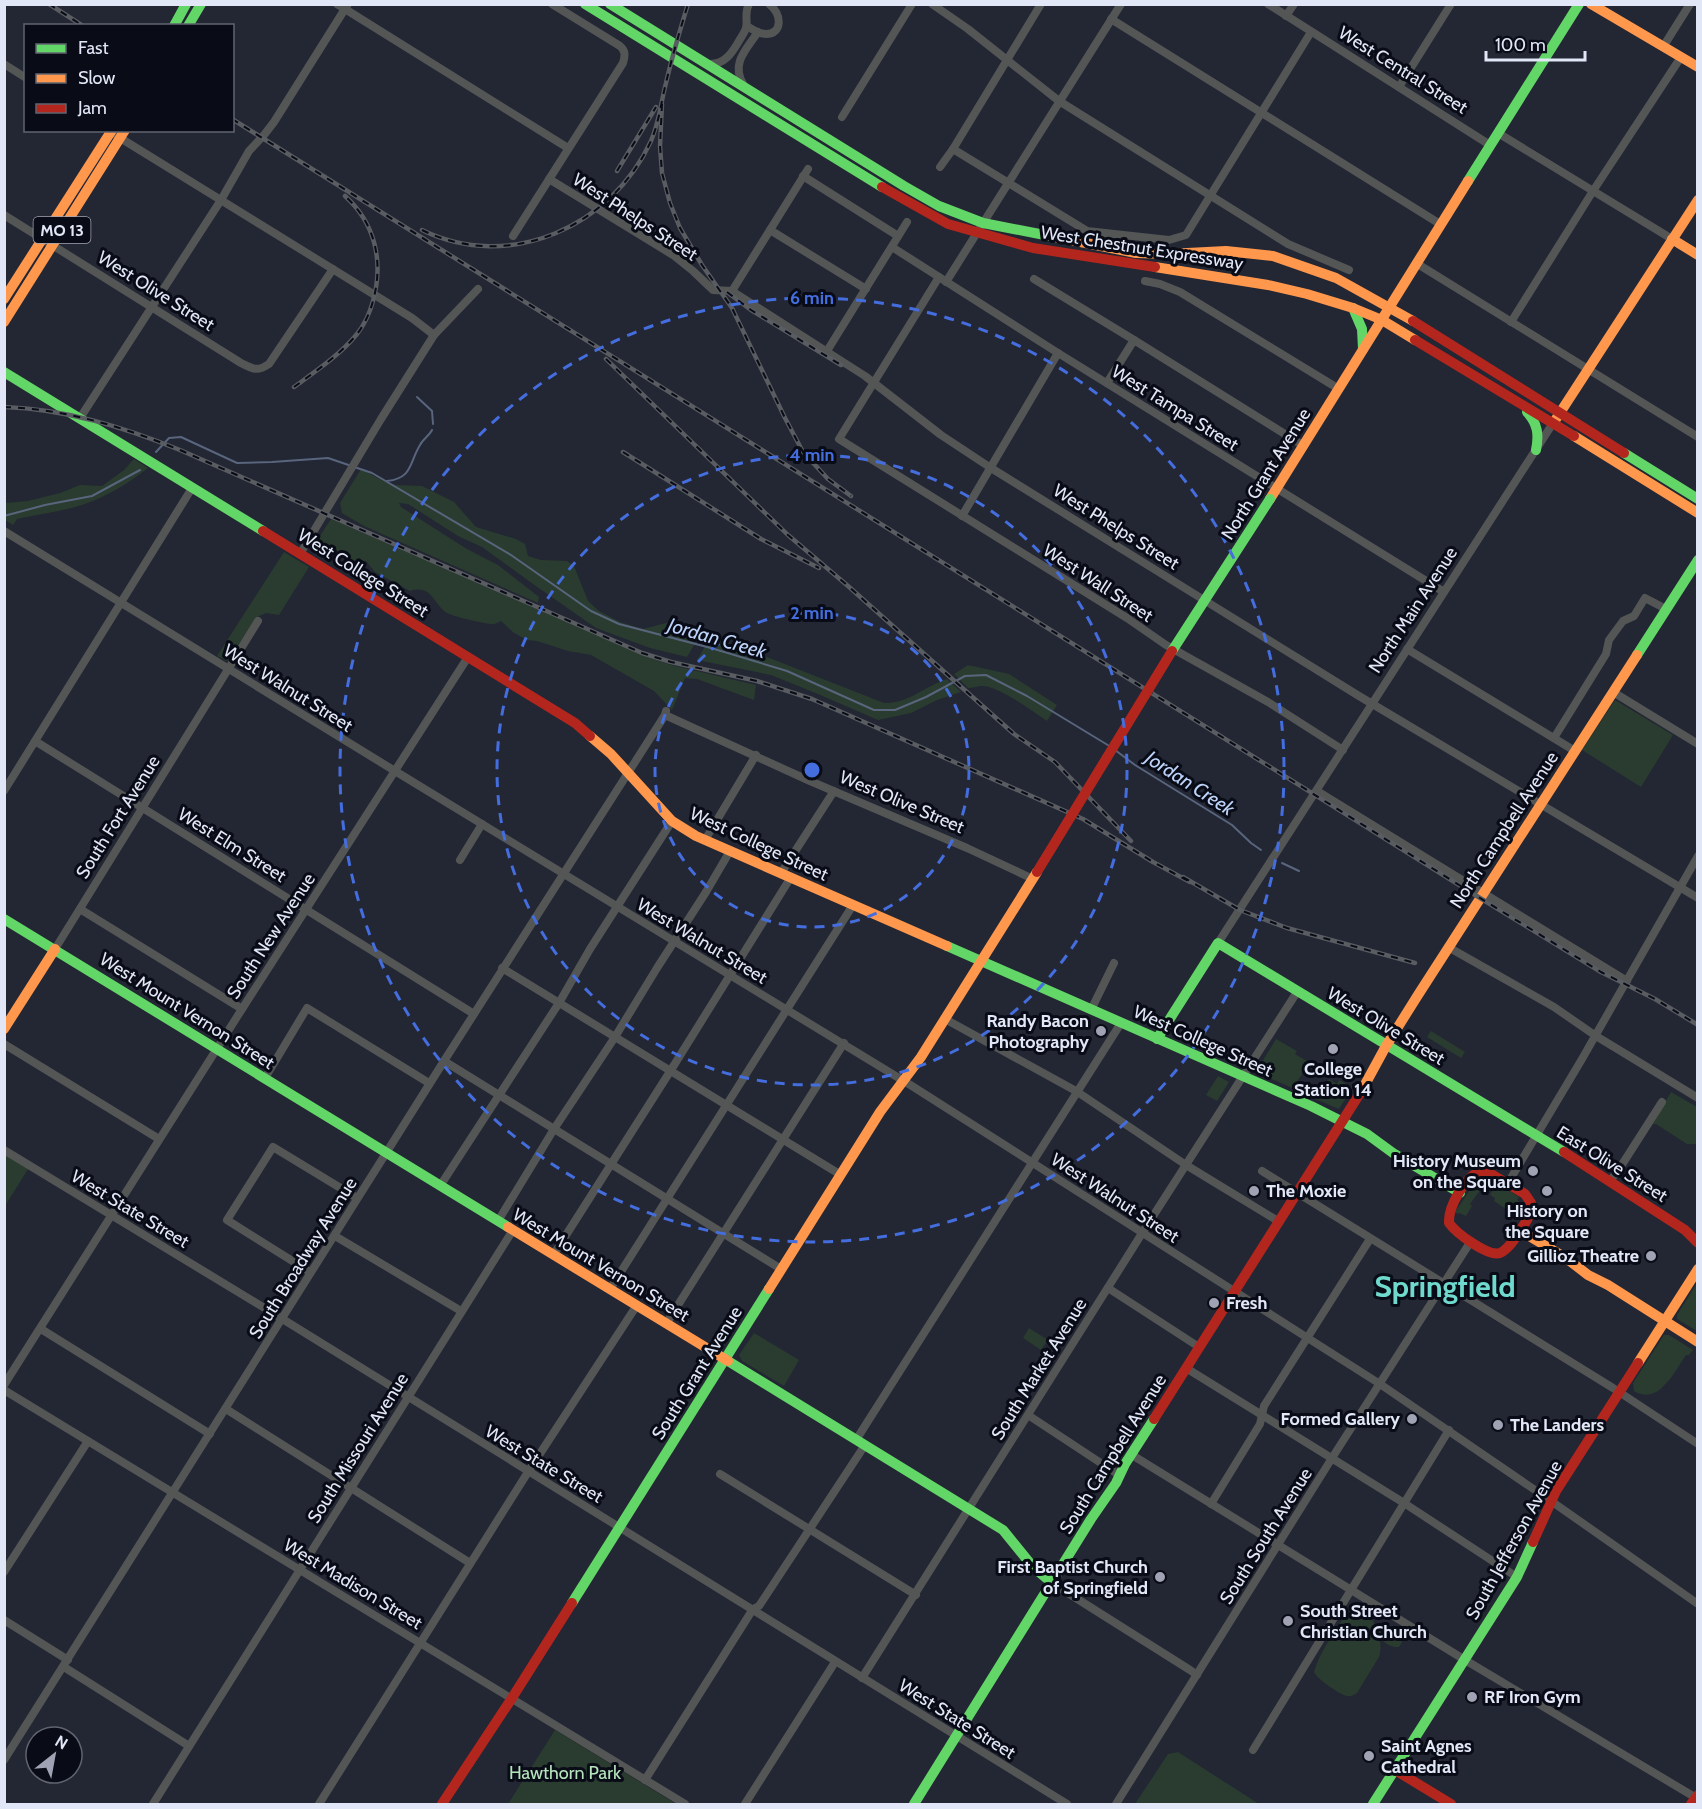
<svg xmlns="http://www.w3.org/2000/svg" width="1702" height="1809" viewBox="0 0 1702 1809" font-family="Cabin,sans-serif">
<style>
.green{fill:#293c2f}
.lines{fill:none;stroke-linecap:round;stroke-linejoin:round}
.stream{stroke:#58657d;stroke-width:2}
.street{stroke:#535655;stroke-width:8}
.fast{stroke:#63d668;stroke-width:10}
.slow{stroke:#ff974d;stroke-width:10}
.jam{stroke:#b3261e;stroke-width:10}
.rail-casing{stroke:#595c61;stroke-width:4.5}
.rail{stroke:#090c16;stroke-width:2;stroke-dasharray:7;stroke-linecap:butt}
.fast-bridge{stroke:#63d668;stroke-width:10}
.jam-bridge{stroke:#b3261e;stroke-width:10}
.ring{fill:none;stroke:#446dde;stroke-width:3;stroke-dasharray:10 8}
.poi-dot{fill:#9fa3b3;stroke:#090c16;stroke-width:2}
.labels{text-anchor:middle;stroke-width:6;stroke-linejoin:round;paint-order:stroke}
.shield{fill:#090c16;stroke:#a1a5b4;stroke-width:1.5}
.shield-label{font-size:16px;font-weight:bold;fill:#e2e7f8}
.street-label{font-size:18px;fill:#e2e7f8;stroke:#090c16}
.poi-label{font-size:18px;font-weight:bold;fill:#e2e7f8;stroke:#090c16;text-anchor:start}
.park-label{font-size:18px;fill:#b5e4bc;stroke:#090c16}
.water-label{font-size:20px;font-style:italic;fill:#bdd3f9;stroke:#090c16}
.town-label{font-size:30px;font-weight:bold;fill:#6fd9cd;stroke:#090c16}
.centre{fill:#446dde;stroke:#090c16;stroke-width:3}
.ring-label{font-size:18px;text-anchor:middle;font-weight:bold;fill:#446dde;stroke:#090c16;stroke-width:6;stroke-linejoin:round;paint-order:stroke}
</style>
<rect width="100%" height="100%" fill="#232633"/>
<g class="green">
<path d="M 134,459 L 148,468 C 129,483 106,497 82,505 C 61,512 38,514 17,519 L 13,525 L 5,520 L 5,503 L 28,501 L 60,493 L 80,485 L 102,486 L 124,470 Z"/>
<path d="M 361,469 L 383,481 L 396,485 L 422,486 L 454,502 L 476,527 L 516,539 L 525,544 L 528,556 L 541,560 L 567,561 L 574,566 L 588,601 L 599,611 L 620,622 L 643,629 L 670,622 L 687,626 L 700,635 L 687,657 L 650,648 L 596,628 L 533,584 L 482,547 L 458,536 L 408,504 L 399,503 L 401,507 L 467,549 L 498,565 L 539,597 L 538,603 L 364,526 L 342,513 L 340,503 Z"/>
<path d="M 331,519 L 647,657 L 671,665 L 756,685 L 754,700 L 697,679 L 685,678 L 672,710 L 654,691 L 591,655 L 568,651 L 537,641 L 527,640 L 514,633 L 501,621 C 498,622 496,624 493,624 C 489,625 451,616 447,613 C 433,604 432,584 410,591 L 375,572 L 366,561 C 348,564 332,551 316,542 Z"/>
<path d="M 284,552 L 309,567 L 279,615 L 266,613 L 257,617 L 229,659 L 227,661 L 217,656 Z"/>
<path d="M 710,638 L 742,647 L 884,703 C 908,704 925,686 947,679 L 961,692 L 937,700 L 911,713 L 878,720 L 818,694 L 771,675 L 697,660 Z"/>
<path d="M 968,665 L 1009,674 L 1057,705 L 1047,721 C 1033,712 999,686 982,686 C 978,686 973,688 968,688 L 954,674 Z"/>
<path d="M 1615,700 L 1673,735 L 1641,787 L 1582,750 Z"/>
<path d="M 1431,1031 L 1465,1052 L 1461,1058 L 1427,1037 Z"/>
<path d="M 1276,1039 L 1297,1051 L 1295,1054 L 1307,1061 L 1302,1068 L 1305,1070 L 1294,1086 L 1293,1086 L 1292,1088 L 1256,1072 Z"/>
<path d="M 1218,1076 L 1229,1082 L 1217,1101 L 1206,1095 Z"/>
<path d="M 1329,1079 L 1337,1084 L 1339,1080 L 1353,1087 L 1339,1109 L 1315,1099 Z"/>
<path d="M 1671,1092 L 1697,1107 L 1697,1144 L 1687,1144 L 1656,1124 L 1653,1124 Z"/>
<path d="M 5,1154 L 28,1169 L 5,1206 Z"/>
<path d="M 1494,1181 L 1519,1197 L 1517,1200 L 1523,1204 L 1520,1210 L 1523,1212 L 1520,1218 L 1494,1201 L 1495,1198 L 1490,1195 L 1493,1190 L 1490,1188 Z"/>
<path d="M 1474,1184 L 1481,1189 L 1470,1204 L 1472,1206 L 1466,1216 L 1459,1213 L 1458,1214 L 1455,1212 Z"/>
<path d="M 1697,1283 L 1698,1331 L 1697,1331 L 1677,1319 L 1677,1315 Z"/>
<path d="M 1029,1328 L 1048,1340 L 1041,1350 L 1023,1338 Z"/>
<path d="M 754,1333 L 799,1360 L 784,1386 L 742,1361 L 739,1355 Z"/>
<path d="M 1664,1335 L 1669,1335 L 1693,1350 L 1689,1355 L 1686,1355 C 1674,1372 1659,1406 1634,1391 L 1633,1383 Z"/>
<path d="M 1352,1607 L 1358,1607 L 1371,1615 C 1376,1629 1384,1642 1379,1657 L 1357,1693 C 1353,1695 1352,1697 1347,1696 C 1339,1694 1317,1679 1314,1672 C 1320,1650 1337,1629 1349,1609 Z"/>
<path d="M 1379,1623 L 1400,1635 L 1402,1642 L 1399,1647 C 1384,1647 1381,1639 1377,1627 Z"/>
<path d="M 555,1730 L 676,1804 L 508,1804 Z"/>
<path d="M 1178,1752 L 1259,1804 L 1135,1804 L 1168,1754 Z"/>
</g>
<g class="lines">
<g class="stream">
<path d="M 417,397 L 432,411 L 433,424"/>
<path d="M 156,452 L 169,438 L 181,437 L 237,463 L 272,462 L 328,458 L 372,473 L 511,555 L 591,611 L 619,624 L 711,648 L 787,671 L 874,710 L 895,710 L 926,697 L 965,676 L 986,675 L 1027,696 L 1111,747"/>
<path d="M 387,481 C 413,478 409,463 420,445 C 423,439 429,436 432,430"/>
<path d="M 4,516 L 45,505 L 92,496 L 140,470"/>
<path d="M 1115,750 L 1135,765 L 1232,825 L 1251,843 L 1261,850"/>
<path d="M 1282,863 L 1299,871"/>
</g>
<g class="street">
<path d="M 337,4 L 568,148"/>
<path d="M 932,4 L 968,29 L 1059,101 L 1288,244 L 1349,270"/>
<path d="M 1268,4 L 1490,145"/>
<path d="M 1286,16 L 1294,4"/>
<path d="M 1111,19 L 1440,224"/>
<path d="M 747,26 C 752,29 759,34 766,34 C 783,34 782,13 769,4"/>
<path d="M 1663,47 L 1690,4"/>
<path d="M 4,64 L 26,78"/>
<path d="M 710,64 C 725,64 732,53 739,41 C 741,37 745,32 746,28 C 748,20 744,13 749,4"/>
<path d="M 743,84 C 731,63 746,50 758,32"/>
<path d="M 1399,87 L 1451,4"/>
<path d="M 842,117 L 912,4"/>
<path d="M 1498,133 L 1672,239"/>
<path d="M 117,136 L 412,318 L 434,335"/>
<path d="M 953,149 L 1087,231 L 1169,240 L 1186,235 L 1311,32"/>
<path d="M 940,167 L 953,149 L 1041,4"/>
<path d="M 803,176 L 898,236"/>
<path d="M 549,179 L 673,255 L 693,271 L 713,290 L 732,291 L 865,376 L 941,435 L 991,468 L 1359,696 L 1698,898"/>
<path d="M 4,215 L 241,363 C 253,369 257,372 269,364 L 333,269"/>
<path d="M 770,230 L 866,289"/>
<path d="M 513,236 L 623,63 C 625,56 626,51 620,46 L 552,4"/>
<path d="M 892,247 L 1058,353 L 1444,592"/>
<path d="M 1416,263 L 1698,437"/>
<path d="M 939,277 L 839,439 L 1127,618 L 1166,645 L 1268,702 L 1343,750"/>
<path d="M 1034,279 L 1134,340"/>
<path d="M 1145,281 L 1160,284 L 1180,292 L 1339,389"/>
<path d="M 946,282 L 1121,4"/>
<path d="M 732,291 L 808,169"/>
<path d="M 1511,322 L 1593,191 L 1681,57"/>
<path d="M 827,351 L 907,222"/>
<path d="M 1107,383 L 1134,340 L 1304,446"/>
<path d="M 80,418 L 221,200 L 249,151 L 264,135 L 274,122 L 348,4"/>
<path d="M 962,516 L 1058,353"/>
<path d="M 4,531 L 395,771 L 912,1086 L 1380,1384 L 1551,1501 L 1698,1604"/>
<path d="M 300,554 L 381,419 L 434,335 L 478,289"/>
<path d="M 1407,649 L 1575,751"/>
<path d="M 1613,692 L 1698,744"/>
<path d="M 666,711 L 665,715 L 810,781 L 967,848 L 1033,879"/>
<path d="M 1554,738 L 1606,654 L 1609,640 L 1623,621 L 1634,616 L 1645,598 L 1666,609"/>
<path d="M 35,741 L 474,1014"/>
<path d="M 4,791 L 192,488"/>
<path d="M 1317,791 L 1627,981"/>
<path d="M 705,840 L 756,755"/>
<path d="M 460,860 L 482,824"/>
<path d="M 781,873 L 834,791"/>
<path d="M 80,909 L 242,1009"/>
<path d="M 1218,943 L 1553,423"/>
<path d="M 1448,947 L 1554,1007 L 1596,1036 L 1698,1098"/>
<path d="M 55,949 L 258,621"/>
<path d="M 502,968 L 841,1175"/>
<path d="M 1091,1010 L 1114,963"/>
<path d="M 945,1019 L 1076,1091 L 1186,1165 L 1278,1221"/>
<path d="M 4,1044 L 159,1139"/>
<path d="M 444,1061 L 781,1269"/>
<path d="M 265,1078 L 307,1008 L 429,1083"/>
<path d="M 4,1150 L 276,1315 L 1067,1804"/>
<path d="M 1262,1171 L 1613,1388 L 1698,1444"/>
<path d="M 1609,1181 L 1616,1174 L 1662,1102"/>
<path d="M 1508,1183 L 1582,1059 L 1698,856"/>
<path d="M 440,1186 L 559,1003 L 590,949 L 672,821"/>
<path d="M 498,1221 L 554,1129 L 615,1037 L 657,968 L 706,892 L 730,851"/>
<path d="M 335,1236 L 461,1311"/>
<path d="M 554,1254 L 671,1070 L 791,877"/>
<path d="M 310,1272 L 227,1220 L 273,1147 L 357,1198"/>
<path d="M 1108,1288 L 1199,1347"/>
<path d="M 610,1289 L 853,905"/>
<path d="M 666,1324 L 844,1043"/>
<path d="M 41,1329 L 210,1434"/>
<path d="M 1186,1368 L 1404,1503 L 1517,1577"/>
<path d="M 4,1385 L 242,1009 L 468,657"/>
<path d="M 4,1390 L 685,1804"/>
<path d="M 226,1409 L 470,1563"/>
<path d="M 1028,1415 L 1119,1475"/>
<path d="M 856,1440 L 1121,1023"/>
<path d="M 1132,1455 L 1465,1660 L 1698,1799"/>
<path d="M 720,1474 L 916,1595"/>
<path d="M 1211,1504 L 1260,1424 L 1264,1406 L 1370,1239"/>
<path d="M 4,1572 L 88,1441"/>
<path d="M 1052,1583 L 1190,1670 L 1197,1675"/>
<path d="M 4,1620 L 68,1660"/>
<path d="M 64,1667 L 189,1746"/>
<path d="M 862,1678 L 1146,1227 L 1297,992"/>
<path d="M 1253,1750 L 1449,1430"/>
<path d="M 4,1760 L 444,1061 L 665,715"/>
<path d="M 645,1780 L 753,1609 L 759,1606 L 865,1445"/>
<path d="M 153,1804 L 513,1230"/>
<path d="M 319,1804 L 528,1472 L 637,1305"/>
<path d="M 745,1804 L 835,1662"/>
<path d="M 1116,1804 L 1332,1458 L 1471,1241"/>
</g>
<g class="fast">
<path d="M 585,4 L 882,187"/>
<path d="M 610,4 L 904,186 L 939,206 L 983,223 L 1055,237"/>
<path d="M 174,26 L 186,4"/>
<path d="M 188,26 L 201,4"/>
<path d="M 1468,181 L 1579,4"/>
<path d="M 1353,308 L 1362,329 L 1363,349"/>
<path d="M 4,372 L 263,531"/>
<path d="M 1527,412 C 1538,424 1539,435 1536,450"/>
<path d="M 1624,453 L 1698,499"/>
<path d="M 1637,655 L 1698,560"/>
<path d="M 4,919 L 508,1227"/>
<path d="M 947,946 L 1311,1106 L 1367,1134 L 1393,1153 L 1460,1193"/>
<path d="M 1157,1039 L 1218,943 L 1564,1152"/>
<path d="M 728,1361 L 1003,1530 L 1033,1567 L 1052,1583"/>
<path d="M 572,1603 L 769,1289"/>
<path d="M 914,1804 L 1091,1519 L 1116,1483 L 1125,1464 L 1154,1419"/>
<path d="M 1373,1804 L 1517,1577 L 1533,1542"/>
</g>
<g class="slow">
<path d="M 1591,4 L 1698,67"/>
<path d="M 1055,237 L 1136,253 L 1168,254 L 1226,251 L 1273,256 L 1336,278 L 1413,321"/>
<path d="M 1672,239 L 1698,255"/>
<path d="M 1155,267 L 1268,285 L 1307,294 L 1353,308 L 1382,320 L 1415,340"/>
<path d="M 4,299 L 112,130"/>
<path d="M 4,322 L 125,130"/>
<path d="M 1556,419 L 1698,200"/>
<path d="M 1574,436 L 1698,513"/>
<path d="M 1270,499 L 1468,181"/>
<path d="M 590,736 L 611,754 L 672,821 L 696,836 L 947,946"/>
<path d="M 4,1029 L 55,949"/>
<path d="M 1362,1090 L 1386,1046 L 1418,995 L 1637,655"/>
<path d="M 508,1227 L 728,1361"/>
<path d="M 1519,1230 L 1566,1258 L 1588,1275 L 1608,1285 L 1698,1342"/>
<path d="M 769,1289 L 880,1112 L 921,1057 L 1037,872"/>
<path d="M 1638,1363 L 1698,1269"/>
</g>
<g class="jam">
<path d="M 882,187 L 948,224 L 1033,248 L 1155,267"/>
<path d="M 1413,321 L 1624,453"/>
<path d="M 1415,340 L 1574,436"/>
<path d="M 263,531 L 575,723 L 590,736"/>
<path d="M 1564,1152 L 1685,1230 L 1698,1243"/>
<path d="M 1481,1171 L 1486,1171 L 1525,1194 L 1531,1203 C 1532,1213 1527,1221 1521,1229 C 1516,1237 1509,1249 1500,1253 C 1488,1257 1456,1233 1449,1223 C 1448,1207 1465,1176 1481,1171 Z"/>
<path d="M 1154,1419 L 1362,1090"/>
<path d="M 1533,1542 L 1556,1491 L 1638,1363"/>
<path d="M 1395,1770 L 1451,1804"/>
<path d="M 442,1804 L 512,1698 L 572,1603"/>
<path d="M 1691,1804 L 1698,1795"/>
</g>
<g class="rail-casing">
<g id="rail">
<path d="M 49,4 L 83,26"/>
<path d="M 662,104 L 660,146 L 662,173 L 670,203 L 680,228 L 702,265 L 732,308 L 785,418 L 803,452 L 828,479 L 851,496"/>
<path d="M 232,119 L 1480,898 L 1601,972 L 1655,999 L 1698,1025"/>
<path d="M 617,171 L 656,107"/>
<path d="M 422,230 C 510,273 612,226 651,141 C 659,123 661,102 666,83 C 672,57 680,30 688,4"/>
<path d="M 727,292 L 751,310 L 841,365"/>
<path d="M 606,359 L 788,535 L 848,586 L 1014,734 L 1055,762 L 1131,841"/>
<path d="M 294,387 C 316,371 340,355 357,334 C 365,324 370,312 373,301 C 384,261 375,223 345,196"/>
<path d="M 4,407 C 66,409 123,427 180,450 L 642,653 L 671,662 L 757,681 L 812,699 L 1083,819 L 1153,862 L 1190,882"/>
<path d="M 623,452 L 761,539 L 819,568"/>
<path d="M 1183,877 L 1240,910 L 1287,928 L 1415,963"/>
</g>
</g>
<use href="#rail" class="rail"/>
<path class="fast-bridge" d="M 1172,651 L 1270,499"/>
<path class="jam-bridge" d="M 1037,872 L 1172,651"/>
</g>
<g class="ring">
<circle cx="812" cy="770" r="157"/>
<circle cx="812" cy="770" r="315"/>
<circle cx="812" cy="770" r="472"/>
</g>
<g class="poi-dot">
<circle cx="1101" cy="1031" r="6"/>
<circle cx="1333" cy="1049" r="6"/>
<circle cx="1533" cy="1171" r="6"/>
<circle cx="1254" cy="1191" r="6"/>
<circle cx="1547" cy="1191" r="6"/>
<circle cx="1651" cy="1256" r="6"/>
<circle cx="1214" cy="1303" r="6"/>
<circle cx="1412" cy="1419" r="6"/>
<circle cx="1498" cy="1425" r="6"/>
<circle cx="1160" cy="1577" r="6"/>
<circle cx="1288" cy="1621" r="6"/>
<circle cx="1472" cy="1697" r="6"/>
<circle cx="1369" cy="1756" r="6"/>
</g>
<g class="labels">
<rect class="shield" x="33.5" y="217" width="57" height="26" rx="4.5"/>
<g class="shield-label">
<text x="62" y="236">MO 13</text>
</g>
<g class="street-label">
<text transform="translate(1403 70) rotate(32)" y="6">West Central Street</text>
<text transform="translate(635 217) rotate(33)" y="6">West Phelps Street</text>
<text transform="translate(1142 248) rotate(9)" y="6">West Chestnut Expressway</text>
<text transform="translate(156 291) rotate(32)" y="6">West Olive Street</text>
<text transform="translate(1175 408) rotate(32)" y="6">West Tampa Street</text>
<text transform="translate(1266 474) rotate(-58)" y="6">North Grant Avenue</text>
<text transform="translate(1116 527) rotate(32)" y="6">West Phelps Street</text>
<text transform="translate(363 573) rotate(32)" y="6">West College Street</text>
<text transform="translate(1098 583) rotate(33)" y="6">West Wall Street</text>
<text transform="translate(1413 610) rotate(-57)" y="6">North Main Avenue</text>
<text transform="translate(288 688) rotate(32)" y="6">West Walnut Street</text>
<text transform="translate(902 802) rotate(23)" y="6">West Olive Street</text>
<text transform="translate(118 817) rotate(-58)" y="6">South Fort Avenue</text>
<text transform="translate(1504 830) rotate(-57)" y="6">North Campbell Avenue</text>
<text transform="translate(759 844) rotate(25)" y="6">West College Street</text>
<text transform="translate(232 845) rotate(32)" y="6">West Elm Street</text>
<text transform="translate(271 936) rotate(-57)" y="6">South New Avenue</text>
<text transform="translate(702 941) rotate(31)" y="6">West Walnut Street</text>
<text transform="translate(187 1011) rotate(32)" y="6">West Mount Vernon Street</text>
<text transform="translate(1386 1026) rotate(31)" y="6">West Olive Street</text>
<text transform="translate(1203 1041) rotate(24)" y="6">West College Street</text>
<text transform="translate(1612 1164) rotate(32)" y="6">East Olive Street</text>
<text transform="translate(1115 1198) rotate(33)" y="6">West Walnut Street</text>
<text transform="translate(130 1209) rotate(31)" y="6">West State Street</text>
<text transform="translate(303 1258) rotate(-58)" y="6">South Broadway Avenue</text>
<text transform="translate(601 1265) rotate(31)" y="6">West Mount Vernon Street</text>
<text transform="translate(1039 1369) rotate(-58)" y="6">South Market Avenue</text>
<text transform="translate(697 1373) rotate(-58)" y="6">South Grant Avenue</text>
<text transform="translate(358 1448) rotate(-58)" y="6">South Missouri Avenue</text>
<text transform="translate(1113 1454) rotate(-58)" y="6">South Campbell Avenue</text>
<text transform="translate(544 1464) rotate(31)" y="6">West State Street</text>
<text transform="translate(1266 1536) rotate(-58)" y="6">South South Avenue</text>
<text transform="translate(1514 1540) rotate(-61)" y="6">South Jefferson Avenue</text>
<text transform="translate(353 1584) rotate(31)" y="6">West Madison Street</text>
<text transform="translate(957 1719) rotate(32)" y="6">West State Street</text>
</g>
<g class="poi-label">
<text x="1089" y="1027" text-anchor="end">Randy Bacon<tspan x="1089" dy="21">Photography</tspan></text>
<text x="1333" y="1075" text-anchor="middle">College<tspan x="1333" dy="21">Station 14</tspan></text>
<text x="1521" y="1167" text-anchor="end">History Museum<tspan x="1521" dy="21">on the Square</tspan></text>
<text x="1266" y="1197">The Moxie</text>
<text x="1547" y="1217" text-anchor="middle">History on<tspan x="1547" dy="21">the Square</tspan></text>
<text x="1639" y="1262" text-anchor="end">Gillioz Theatre</text>
<text x="1226" y="1309">Fresh</text>
<text x="1400" y="1425" text-anchor="end">Formed Gallery</text>
<text x="1510" y="1431">The Landers</text>
<text x="1148" y="1573" text-anchor="end">First Baptist Church<tspan x="1148" dy="21">of Springfield</tspan></text>
<text x="1300" y="1617">South Street<tspan x="1300" dy="21">Christian Church</tspan></text>
<text x="1484" y="1703">RF Iron Gym</text>
<text x="1381" y="1752">Saint Agnes<tspan x="1381" dy="21">Cathedral</tspan></text>
</g>
<g class="park-label">
<text x="565" y="1779">Hawthorn Park</text>
</g>
<g class="water-label">
<text transform="translate(717 638) rotate(16)" y="7">Jordan Creek</text>
<text transform="translate(1190 783) rotate(33)" y="7">Jordan Creek</text>
</g>
<g class="town-label">
<text x="1445" y="1297">Springfield</text>
</g>
</g>
<circle cx="812" cy="770" r="9" class="centre"/>
<g class="ring-label">
<text x="812" y="304">6 min</text>
<text x="812" y="461">4 min</text>
<text x="812" y="619">2 min</text>
</g>
<rect width="1702" height="1809" fill="none" stroke="#e2e7f8" stroke-width="12"/>
<rect x="24" y="24" width="210" height="108" fill="#090c16" stroke="#606470" stroke-width="1.5"/>
<rect x="36" y="44" width="30" height="9" fill="#63d668" stroke="#606470" stroke-width="1.5"/>
<text x="78" y="54" font-size="18" fill="#e2e7f8">Fast</text>
<rect x="36" y="74" width="30" height="9" fill="#ff974d" stroke="#606470" stroke-width="1.5"/>
<text x="78" y="84" font-size="18" fill="#e2e7f8">Slow</text>
<rect x="36" y="104" width="30" height="9" fill="#b3261e" stroke="#606470" stroke-width="1.5"/>
<text x="78" y="114" font-size="18" fill="#e2e7f8">Jam</text>
<g transform="translate(54 1755) rotate(31)"><circle r="28" fill="#090c16" stroke="#606470" stroke-width="1.5"/>
<path d="M0-4.5L10 22L0 15L-10 22Z" fill="#9fa3b3"/>
<text y="-9" font-size="16" font-weight="bold" text-anchor="middle" fill="#e2e7f8">N</text>
</g>
<path d="M1486 51v9h99v-9" fill="none" stroke="#e2e7f8" stroke-width="3"/>
<text x="1495" y="51" font-size="18" fill="#e2e7f8" stroke="#090c16" stroke-width="4.5" paint-order="stroke">100 m</text>
</svg>
